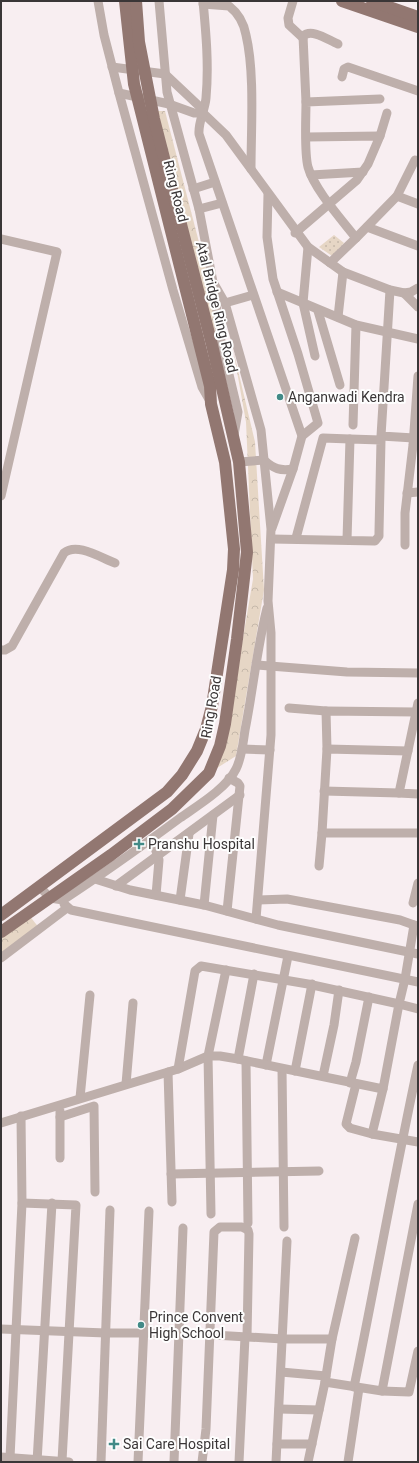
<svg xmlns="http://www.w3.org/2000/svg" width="419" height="1463" viewBox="0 0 419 1463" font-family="Roboto,sans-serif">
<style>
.grass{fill:url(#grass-dots)}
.forest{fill:url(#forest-crowns)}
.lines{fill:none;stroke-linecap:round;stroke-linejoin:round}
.minor{stroke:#beafab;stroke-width:9}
.major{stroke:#927771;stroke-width:12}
.poi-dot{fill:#428a87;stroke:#fefefe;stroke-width:1.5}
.labels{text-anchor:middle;stroke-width:4;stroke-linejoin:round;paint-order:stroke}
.street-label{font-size:14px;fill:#3a3637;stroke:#fefefe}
.poi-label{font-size:14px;fill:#3a3637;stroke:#fefefe;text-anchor:start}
</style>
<defs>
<pattern id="grass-dots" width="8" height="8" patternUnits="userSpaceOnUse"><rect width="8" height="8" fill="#e6d6c5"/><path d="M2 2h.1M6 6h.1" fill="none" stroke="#c6b8aa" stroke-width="1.8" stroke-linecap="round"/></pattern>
<pattern id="forest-crowns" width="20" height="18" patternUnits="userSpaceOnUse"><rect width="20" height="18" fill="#e6d6c5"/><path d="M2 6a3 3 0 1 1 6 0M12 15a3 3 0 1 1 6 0" fill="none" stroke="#c6b8aa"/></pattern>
</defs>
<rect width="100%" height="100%" fill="#f8eef1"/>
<path class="grass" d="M 334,235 L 344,243 L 332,256 L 319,247 Z"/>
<g class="forest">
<path d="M 151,111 L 165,111 L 208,277 L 221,366 Z"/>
<path d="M 233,349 L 255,442 L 264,590 L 236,756 L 217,768 L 230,714 L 253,579 L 246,422 Z"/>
<path d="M 28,914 L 40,929 L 1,958 L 1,932 Z"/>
</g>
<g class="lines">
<g class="minor">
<path d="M 98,1 L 104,35 L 119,93 L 173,290 L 202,387 L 210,401"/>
<path d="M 159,1 L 167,92 L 199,209 L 213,282 L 221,341 L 238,412 L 234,435"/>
<path d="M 203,1 C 206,33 209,66 206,98 C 205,110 198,122 199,134 L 302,436 L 293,469 L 272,528"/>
<path d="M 293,1 L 288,18 L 289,25 L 303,38"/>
<path d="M 203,4 L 229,6 C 238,13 244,24 246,35 C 255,73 251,129 251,169"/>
<path d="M 112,67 L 165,74 L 199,106 L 203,113 L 226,135 L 308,247 L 343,272 L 390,290 L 404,293 L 411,292 L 418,288"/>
<path d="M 342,77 L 344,69 L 348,67 L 418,91"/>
<path d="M 119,93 L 169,104 L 194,113 L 203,113"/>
<path d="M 306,102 L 303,36 C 312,28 328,40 338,44"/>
<path d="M 380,136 L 387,113"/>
<path d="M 311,175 L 363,172"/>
<path d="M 193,189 L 215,182"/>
<path d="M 268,194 L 267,237 L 273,279 L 298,354 L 318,423 L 302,436"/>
<path d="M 397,196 L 418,204"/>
<path d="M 199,209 L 222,203"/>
<path d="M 367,227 L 418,246"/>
<path d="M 295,233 L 357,180 L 368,164 L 380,136 L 307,137"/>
<path d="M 356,238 L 397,196 L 415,160 L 418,161"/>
<path d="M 1,239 L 57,252 L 1,496"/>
<path d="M 308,247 L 303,303 L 315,356"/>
<path d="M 330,263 L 356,238 C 342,220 314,189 308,167 C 304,152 306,118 306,102 L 380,99"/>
<path d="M 213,282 L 225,303 L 261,430 L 271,529 L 268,601 L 271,633 L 271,735 L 256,919"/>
<path d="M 390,290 L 381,436 L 414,438"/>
<path d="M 277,292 L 356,325 L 418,339"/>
<path d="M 404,293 L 418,307"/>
<path d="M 225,303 L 253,295"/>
<path d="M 318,311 L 340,385"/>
<path d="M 338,317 L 343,272"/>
<path d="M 353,425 L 356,325"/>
<path d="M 239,462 L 264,460 C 274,469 280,471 293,469"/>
<path d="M 407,493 L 418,492"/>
<path d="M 296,538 L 323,438 L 350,439"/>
<path d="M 272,539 L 375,541 L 379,536 L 379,532 L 381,440 L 350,439 L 347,540"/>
<path d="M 405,545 L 405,513 L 413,445 L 418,376"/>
<path d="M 1,650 L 5,650 L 12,646 L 64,553 C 77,542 101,558 115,563"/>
<path d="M 257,665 L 347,672 L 418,673"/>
<path d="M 418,703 L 399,793 L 418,794"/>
<path d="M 289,708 L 326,711"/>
<path d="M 242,749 L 270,750"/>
<path d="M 327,749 L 326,711 L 416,712"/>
<path d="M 408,751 L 327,749 L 322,833 L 418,833"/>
<path d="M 324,791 L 399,793"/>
<path d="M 152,839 L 159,860 L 156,895"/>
<path d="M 319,866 L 322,833"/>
<path d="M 95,879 L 130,890 L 204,905 L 278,925 L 418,954"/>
<path d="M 116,886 L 240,795"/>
<path d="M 40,887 L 50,898 L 63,900 L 64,904 L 71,910 L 418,982"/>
<path d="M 63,900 C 103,874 142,846 180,818 C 197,806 227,788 236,769 C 242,757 243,743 245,730 C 253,690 257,648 267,608"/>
<path d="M 180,900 L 189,834"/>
<path d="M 258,900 L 287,899 L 400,920 L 414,925"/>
<path d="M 413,903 L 418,883"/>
<path d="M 204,905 L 213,815"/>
<path d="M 227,911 L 240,786 L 238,783 L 229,778"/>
<path d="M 418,926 L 414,925 L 405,979 L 399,1004 L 418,1009"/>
<path d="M 1,958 L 67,908"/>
<path d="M 238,1059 L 254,974"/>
<path d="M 246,1061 L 248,1223"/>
<path d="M 266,1065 L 288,956"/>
<path d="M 178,1069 L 208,1056 L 226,970"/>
<path d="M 282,1069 L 284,1227"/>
<path d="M 295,1071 L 312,984"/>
<path d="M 168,1072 L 172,1202"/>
<path d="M 323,1076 L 334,1025 L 339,990"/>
<path d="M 350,1083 L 356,1062 L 369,997"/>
<path d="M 126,1084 L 133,1003"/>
<path d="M 356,1084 L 346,1124 L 350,1128 L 372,1134"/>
<path d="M 383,1089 L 372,1134 L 418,1142"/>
<path d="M 80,1098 L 90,995"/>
<path d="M 60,1111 L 60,1158"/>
<path d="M 60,1117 L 94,1106 L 95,1192"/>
<path d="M 1,1123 L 178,1069 L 195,971 L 201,966 L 308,984 L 399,1004 L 383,1089 L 238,1059 L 220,1056 L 208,1056 L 211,1214"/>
<path d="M 171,1174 L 319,1171"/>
<path d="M 22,1203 L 76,1205 L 62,1461"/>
<path d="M 1,1329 L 106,1333 L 179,1333 L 283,1339 L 332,1339"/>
<path d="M 281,1372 L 326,1376"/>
<path d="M 325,1382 L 332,1339 L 355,1238"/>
<path d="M 354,1387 C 376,1280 395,1172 418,1065"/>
<path d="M 382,1391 L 409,1392 L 418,1351"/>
<path d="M 279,1409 L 319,1410"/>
<path d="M 277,1444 L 312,1444"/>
<path d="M 1,1457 L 69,1462"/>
<path d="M 10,1458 L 22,1203 L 21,1116"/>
<path d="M 37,1462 L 52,1203"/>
<path d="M 101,1462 L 110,1210"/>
<path d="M 138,1462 L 149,1211"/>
<path d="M 174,1462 L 183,1228"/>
<path d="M 202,1462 L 206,1429 L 214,1232 L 220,1227 L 242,1227 L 248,1230 L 249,1234 L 247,1337"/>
<path d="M 239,1462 L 245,1337"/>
<path d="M 276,1462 L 287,1241"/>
<path d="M 308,1462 L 325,1382 L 382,1391 L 418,1204"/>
<path d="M 348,1462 L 359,1388"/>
</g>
<g class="major">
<path d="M 342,1 L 418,27"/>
<path d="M 372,1 L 418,17"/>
<path d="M 1,915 L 167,792 L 182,775 L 197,751 L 206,729 L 212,706 L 233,570 L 234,549 L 225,462 L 211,404 L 210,386 L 134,84 L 125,1"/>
<path d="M 1,932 L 111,855 L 172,809 L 209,773 L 220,746 L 225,724 L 237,639 L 247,552 L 239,462 L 212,345 L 154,119 L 139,42 L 136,1"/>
</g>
</g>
<g class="poi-dot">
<circle cx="280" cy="397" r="4"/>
<path d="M137 838h4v4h4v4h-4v4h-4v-4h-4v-4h4z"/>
<circle cx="141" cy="1325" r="4"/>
<path d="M112 1438h4v4h4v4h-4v4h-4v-4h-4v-4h4z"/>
</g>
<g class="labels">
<g class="street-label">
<text transform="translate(176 191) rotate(76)" y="5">Ring Road</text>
<text transform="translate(217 307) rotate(76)" y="5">Atal Bridge Ring Road</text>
<text transform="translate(211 707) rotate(-80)" y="5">Ring Road</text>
</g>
<g class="poi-label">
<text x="288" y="402">Anganwadi Kendra</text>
<text x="148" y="849">Pranshu Hospital</text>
<text x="149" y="1322">Prince Convent<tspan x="149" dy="16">High School</tspan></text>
<text x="123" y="1449">Sai Care Hospital</text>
</g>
</g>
<rect width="419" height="1463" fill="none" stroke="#3a3637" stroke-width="4"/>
</svg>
